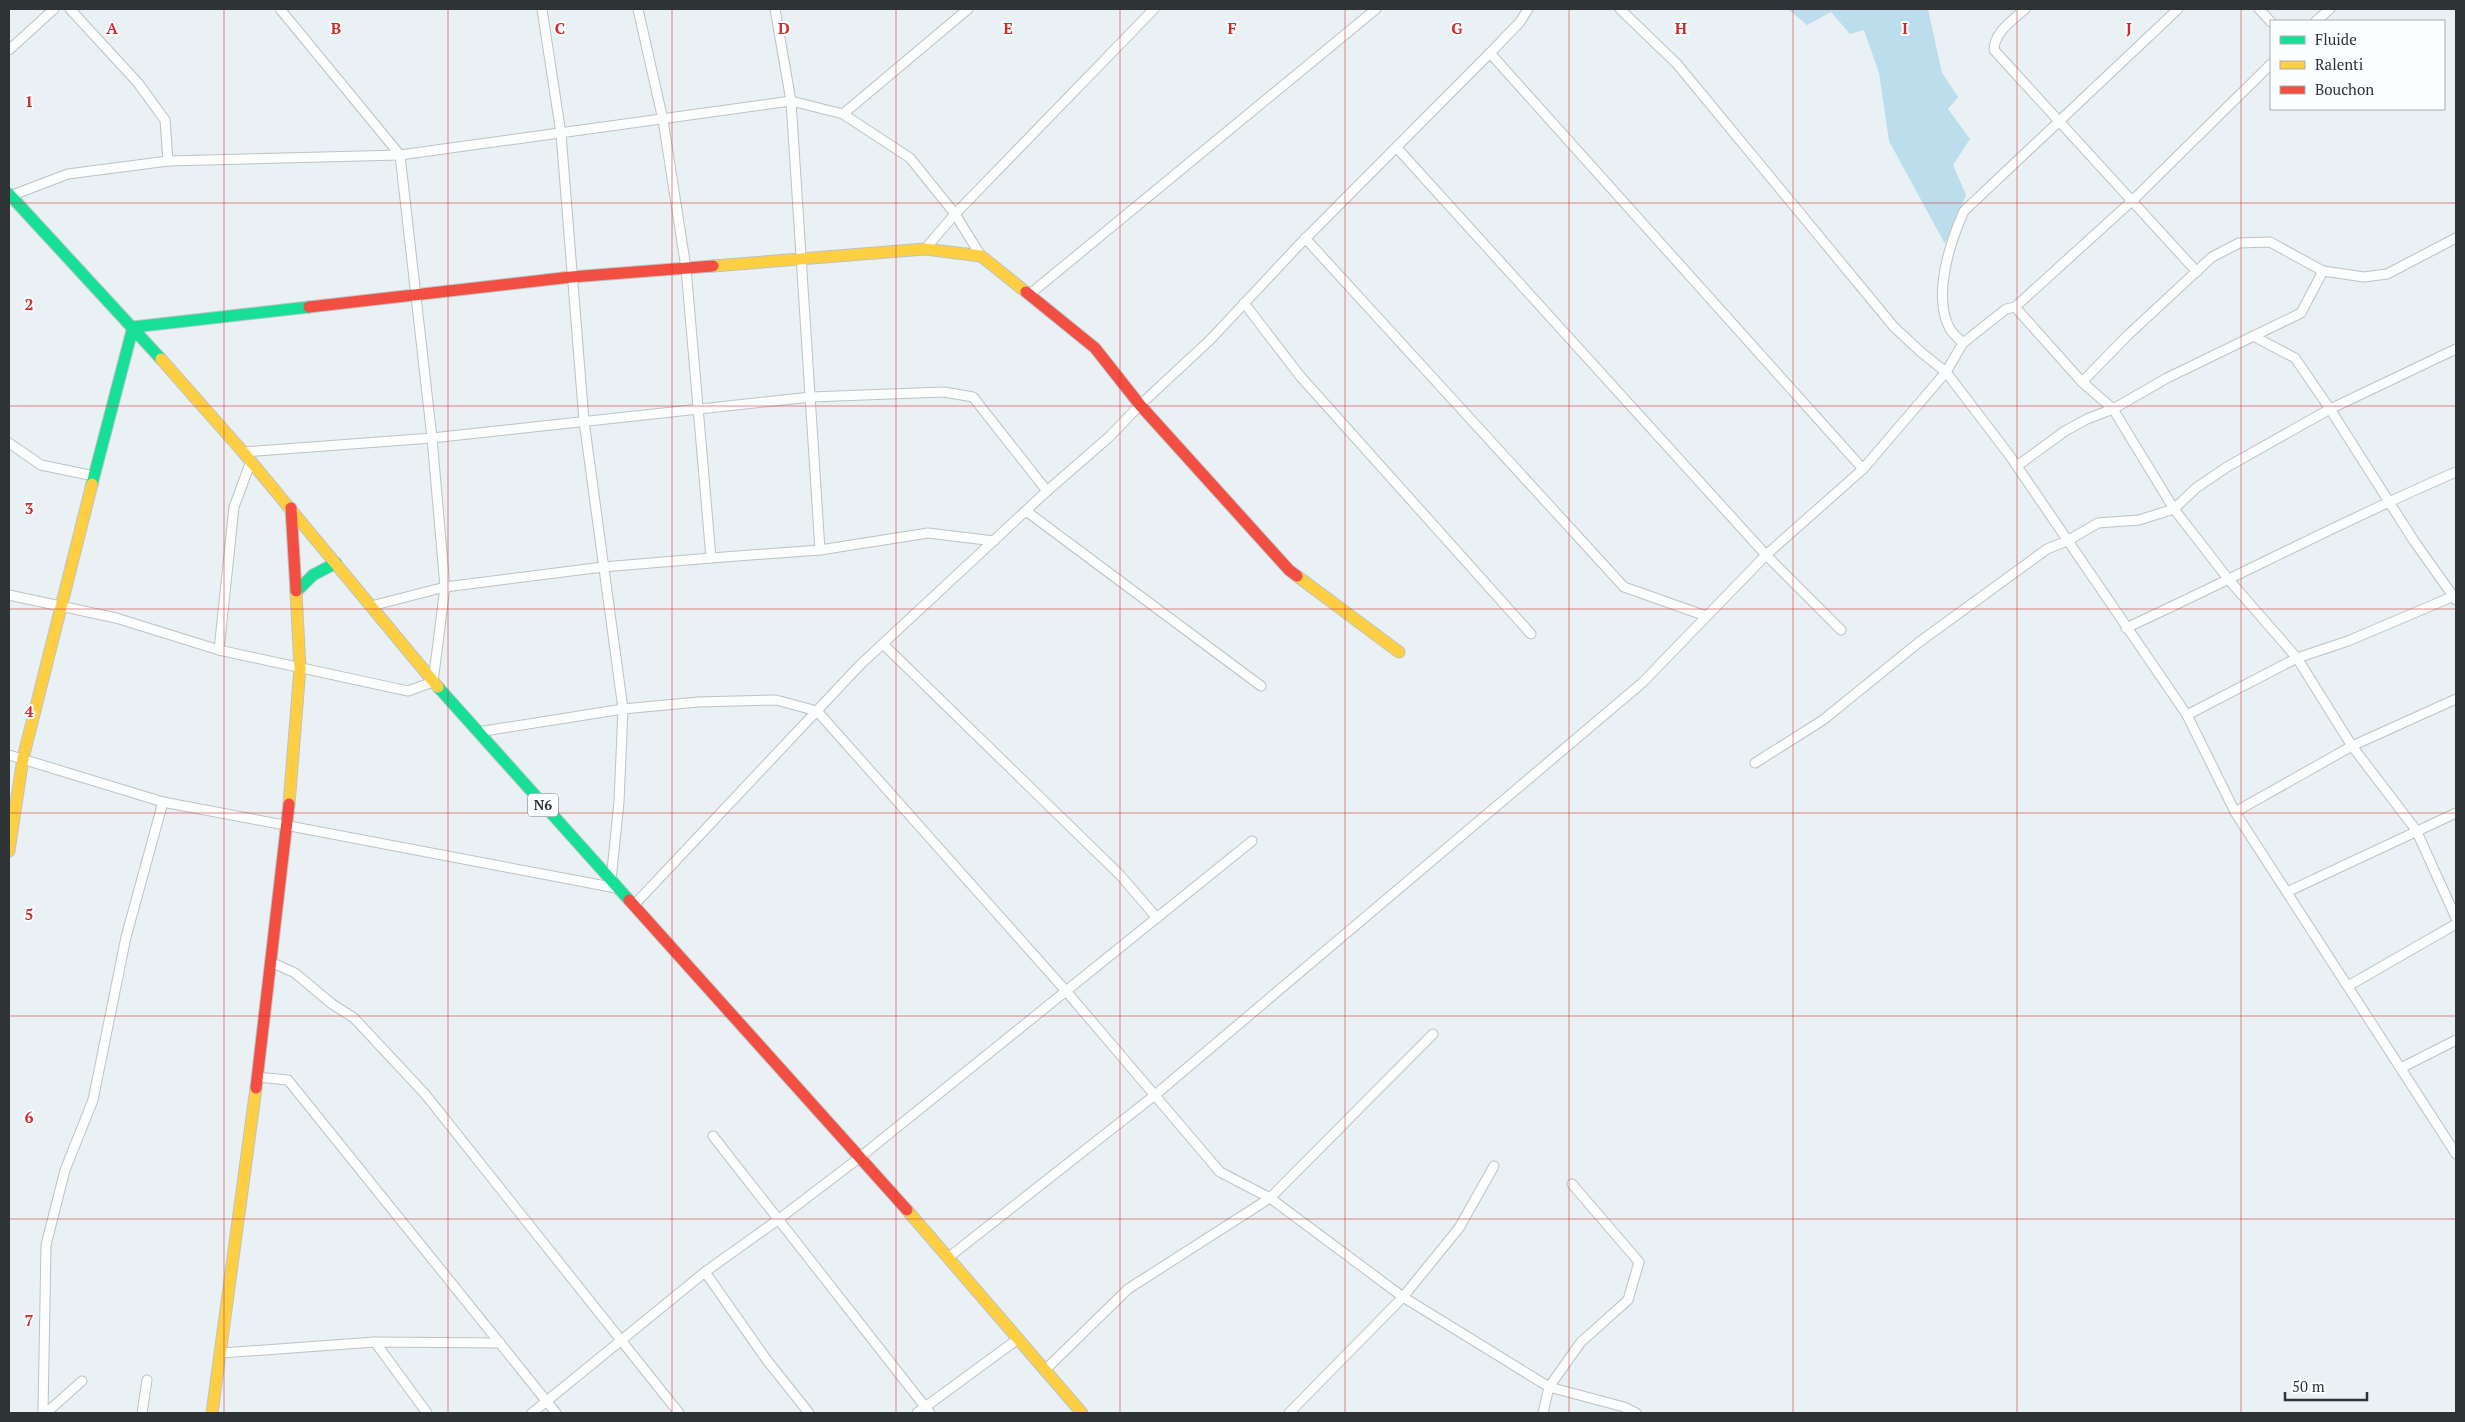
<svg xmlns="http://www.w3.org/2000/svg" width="2465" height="1422" viewBox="0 0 2465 1422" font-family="'PT Serif',serif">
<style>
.green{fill:#bcddeb}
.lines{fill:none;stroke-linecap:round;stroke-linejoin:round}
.street-casing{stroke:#bdc3c5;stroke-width:11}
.fast-casing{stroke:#bdc3c5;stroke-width:13}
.slow-casing{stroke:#bdc3c5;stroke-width:13}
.jam-casing{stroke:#bdc3c5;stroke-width:13}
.street{stroke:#fcfdfd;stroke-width:9}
.fast{stroke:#16e098;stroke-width:11}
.slow{stroke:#ffcf43;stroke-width:11}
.jam{stroke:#f24e42;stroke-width:11}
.grid{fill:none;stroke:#d62828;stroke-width:1;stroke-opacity:0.55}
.labels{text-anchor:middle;stroke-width:4;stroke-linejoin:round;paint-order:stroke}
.shield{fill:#fbfeff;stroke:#6c7072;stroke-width:1}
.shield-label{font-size:14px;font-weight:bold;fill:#2e3336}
.grid-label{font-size:16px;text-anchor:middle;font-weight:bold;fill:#d62828;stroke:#fbfeff;stroke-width:4;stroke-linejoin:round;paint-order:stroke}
</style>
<rect width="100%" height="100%" fill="#e9f1f4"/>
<path class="green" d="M 1788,9 L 1928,9 L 1942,73 L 1958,97 L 1948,109 L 1970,139 L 1953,165 L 1966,195 L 1945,244 L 1889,141 L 1879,73 L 1864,30 L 1850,34 L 1831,12 L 1807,25 Z"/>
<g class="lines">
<g class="street-casing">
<g id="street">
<path d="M 70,9 L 138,83 L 165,120 L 168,161"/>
<path d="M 542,9 L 561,134 L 584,421 L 623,709 L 619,802 L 611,880"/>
<path d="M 775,9 L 791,101 L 820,550"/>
<path d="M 1620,9 L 1677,64 L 1894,327 L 1922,353 L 1946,372 L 2010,456 L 2187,715 L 2235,812 L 2456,1154"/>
<path d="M 2025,9 C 2013,20 1994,32 1994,50 L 2197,272"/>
<path d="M 2259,9 L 2271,22"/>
<path d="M 2316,21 L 2330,9"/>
<path d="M 9,50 L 54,9"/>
<path d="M 1490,53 L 1863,469"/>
<path d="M 843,114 L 968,9"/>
<path d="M 1397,148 L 1766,555 L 1841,630"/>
<path d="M 10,196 L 68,174 L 168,161 L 400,155 L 791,101 L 843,114 L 910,158 L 955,214 L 981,256"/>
<path d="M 1305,238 L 1624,587 L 1706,616"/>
<path d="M 925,249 L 955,214 L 1154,9"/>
<path d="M 1030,294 L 1376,9"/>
<path d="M 1244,303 L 1300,376 L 1531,634"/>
<path d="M 2015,307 L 2082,382 L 2113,409 L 2174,509 L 2229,580 L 2297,658 L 2352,746 L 2416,830 L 2456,918"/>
<path d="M 2253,336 L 2295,358 L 2330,409 L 2456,349"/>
<path d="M 1963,343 C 1959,339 1953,334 1950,329 C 1932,297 1950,242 1964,211 L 2178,9"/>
<path d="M 2082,382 L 2128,335 L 2212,257 L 2239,243 L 2270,242 L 2323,271 L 2364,277 L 2387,274 L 2456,238"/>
<path d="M 9,443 L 41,465 L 94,476"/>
<path d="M 243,452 L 432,438 L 811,397 L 944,392 L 973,397 L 1047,491"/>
<path d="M 2017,466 L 2065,431 L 2087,419 L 2113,409 L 2167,378 L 2301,313 L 2323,271"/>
<path d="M 1026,511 L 1261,686"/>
<path d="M 711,558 L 820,550 L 928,533 L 994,541"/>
<path d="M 9,595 L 116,618 L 219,650 L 408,691 L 433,682 L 445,587 L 432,438 L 400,155 L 280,9"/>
<path d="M 371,606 L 445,587 L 603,567 L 711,558 L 686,268 L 663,120 L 638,9"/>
<path d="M 2126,628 C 2237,577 2344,520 2456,472"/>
<path d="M 883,644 L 1120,875 L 1157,918"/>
<path d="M 219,650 L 234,507 L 251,461"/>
<path d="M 2187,715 L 2297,658 L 2348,641 L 2454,596"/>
<path d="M 478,732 L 623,709 L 698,702 L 776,700 L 817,711 L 1066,991 L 1220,1172 L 1270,1198 L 1403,1297 L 1549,1387 L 1624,1407 L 1636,1413"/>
<path d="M 9,755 L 163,802 L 616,888"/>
<path d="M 1755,763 L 1823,720 L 1918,643 L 2047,549 L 2067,541 L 2098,523 L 2139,520 L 2174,509 L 2196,488 L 2227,467 L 2330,409 L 2414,541 L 2456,600"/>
<path d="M 2235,812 L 2352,746 L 2456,699"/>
<path d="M 2287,892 L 2456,813"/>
<path d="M 634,905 L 860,665 L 1047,491 L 1109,437 L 1140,405 L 1210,340 L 1298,246 L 1490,53 L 1520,22 L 1528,9"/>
<path d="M 271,962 L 295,973 L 332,1004 L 354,1018 L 425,1094 L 679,1413"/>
<path d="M 2348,986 L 2456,924"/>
<path d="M 2401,1068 L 2456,1040"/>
<path d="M 257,1077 L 288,1080 L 556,1413"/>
<path d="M 713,1136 L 930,1413"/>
<path d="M 949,1257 L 1155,1095 L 1642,683 L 1766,555 L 1863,469 L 1946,372 L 1963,343 L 2006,309 L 2015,307 L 2133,200 L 2271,64"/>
<path d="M 705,1272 L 766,1359 L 809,1413"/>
<path d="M 375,1342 L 427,1413"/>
<path d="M 221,1353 L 375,1342 L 500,1343"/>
<path d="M 1045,1370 L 1128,1289 L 1270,1198 L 1433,1034"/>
<path d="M 43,1413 L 46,1245 L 65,1170 L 93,1100 L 126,937 L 163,802"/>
<path d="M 46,1413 L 82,1381"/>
<path d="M 142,1413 L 147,1380"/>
<path d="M 532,1413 L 705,1272 L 779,1219 L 859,1158 L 1252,841"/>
<path d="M 917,1413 L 1018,1339"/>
<path d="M 1289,1413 L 1403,1297 L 1459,1228 L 1494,1166"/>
<path d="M 1543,1413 L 1549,1387 L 1581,1342 L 1628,1300 L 1639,1262 L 1572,1184"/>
</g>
</g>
<g class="fast-casing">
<g id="fast">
<path d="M 9,194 L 161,359"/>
<path d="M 92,484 L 133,327 L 309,307"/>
<path d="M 296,592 L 313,575 L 336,563"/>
<path d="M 438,687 L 629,900"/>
</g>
</g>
<g class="slow-casing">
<g id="slow">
<path d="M 713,266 L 925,249 L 981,256 L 1026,292"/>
<path d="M 161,359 L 243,452 L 438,687"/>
<path d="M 1297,576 L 1399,652"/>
<path d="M 289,804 L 300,668 L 296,591"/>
<path d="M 9,851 L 23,758 L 92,484"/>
<path d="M 907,1210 L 1082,1413"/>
<path d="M 212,1413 L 256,1088"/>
</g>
</g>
<g class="jam-casing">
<g id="jam">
<path d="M 1026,292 L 1095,348 L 1140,405 L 1289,570 L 1297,576"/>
<path d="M 309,307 L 571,277 L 713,266"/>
<path d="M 291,508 L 296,591"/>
<path d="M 629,900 L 907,1210"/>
<path d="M 256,1088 L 289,804"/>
</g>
</g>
<use href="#street" class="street"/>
<use href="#fast" class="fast"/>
<use href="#slow" class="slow"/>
<use href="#jam" class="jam"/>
</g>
<path class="grid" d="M 224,9 L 224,1413M 448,9 L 448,1413M 672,9 L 672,1413M 896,9 L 896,1413M 1120,9 L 1120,1413M 1345,9 L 1345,1413M 1569,9 L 1569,1413M 1793,9 L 1793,1413M 2017,9 L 2017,1413M 2241,9 L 2241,1413M 9,203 L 2456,203M 9,406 L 2456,406M 9,609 L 2456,609M 9,813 L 2456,813M 9,1016 L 2456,1016M 9,1219 L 2456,1219"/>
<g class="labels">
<rect class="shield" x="528" y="793.5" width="30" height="23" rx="4"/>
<g class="shield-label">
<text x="543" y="810">N6</text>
</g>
</g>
<g class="grid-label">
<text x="112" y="34">A</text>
<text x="336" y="34">B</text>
<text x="560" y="34">C</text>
<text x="784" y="34">D</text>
<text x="1008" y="34">E</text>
<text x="1232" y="34">F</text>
<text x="1457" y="34">G</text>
<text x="1681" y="34">H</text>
<text x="1905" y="34">I</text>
<text x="2129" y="34">J</text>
<text x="29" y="107">1</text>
<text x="29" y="310">2</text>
<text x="29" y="514">3</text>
<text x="29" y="717">4</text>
<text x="29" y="920">5</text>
<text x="29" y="1123">6</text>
<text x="29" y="1326">7</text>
</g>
<rect width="2465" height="1422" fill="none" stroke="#2e3336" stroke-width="20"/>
<rect x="2270" y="20" width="175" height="90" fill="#fbfeff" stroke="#a9adaf"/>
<rect x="2280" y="36" width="25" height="8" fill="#16e098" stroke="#a9adaf"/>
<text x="2315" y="45" font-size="15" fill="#2e3336">Fluide</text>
<rect x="2280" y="61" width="25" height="8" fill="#ffcf43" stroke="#a9adaf"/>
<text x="2315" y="70" font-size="15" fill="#2e3336">Ralenti</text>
<rect x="2280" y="86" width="25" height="8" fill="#f24e42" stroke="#a9adaf"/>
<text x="2315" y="95" font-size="15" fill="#2e3336">Bouchon</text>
<path d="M2285 1392v8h82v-8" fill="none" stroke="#2e3336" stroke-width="2.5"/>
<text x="2292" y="1392" font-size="15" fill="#2e3336" stroke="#fbfeff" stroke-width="4" paint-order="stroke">50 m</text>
</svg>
